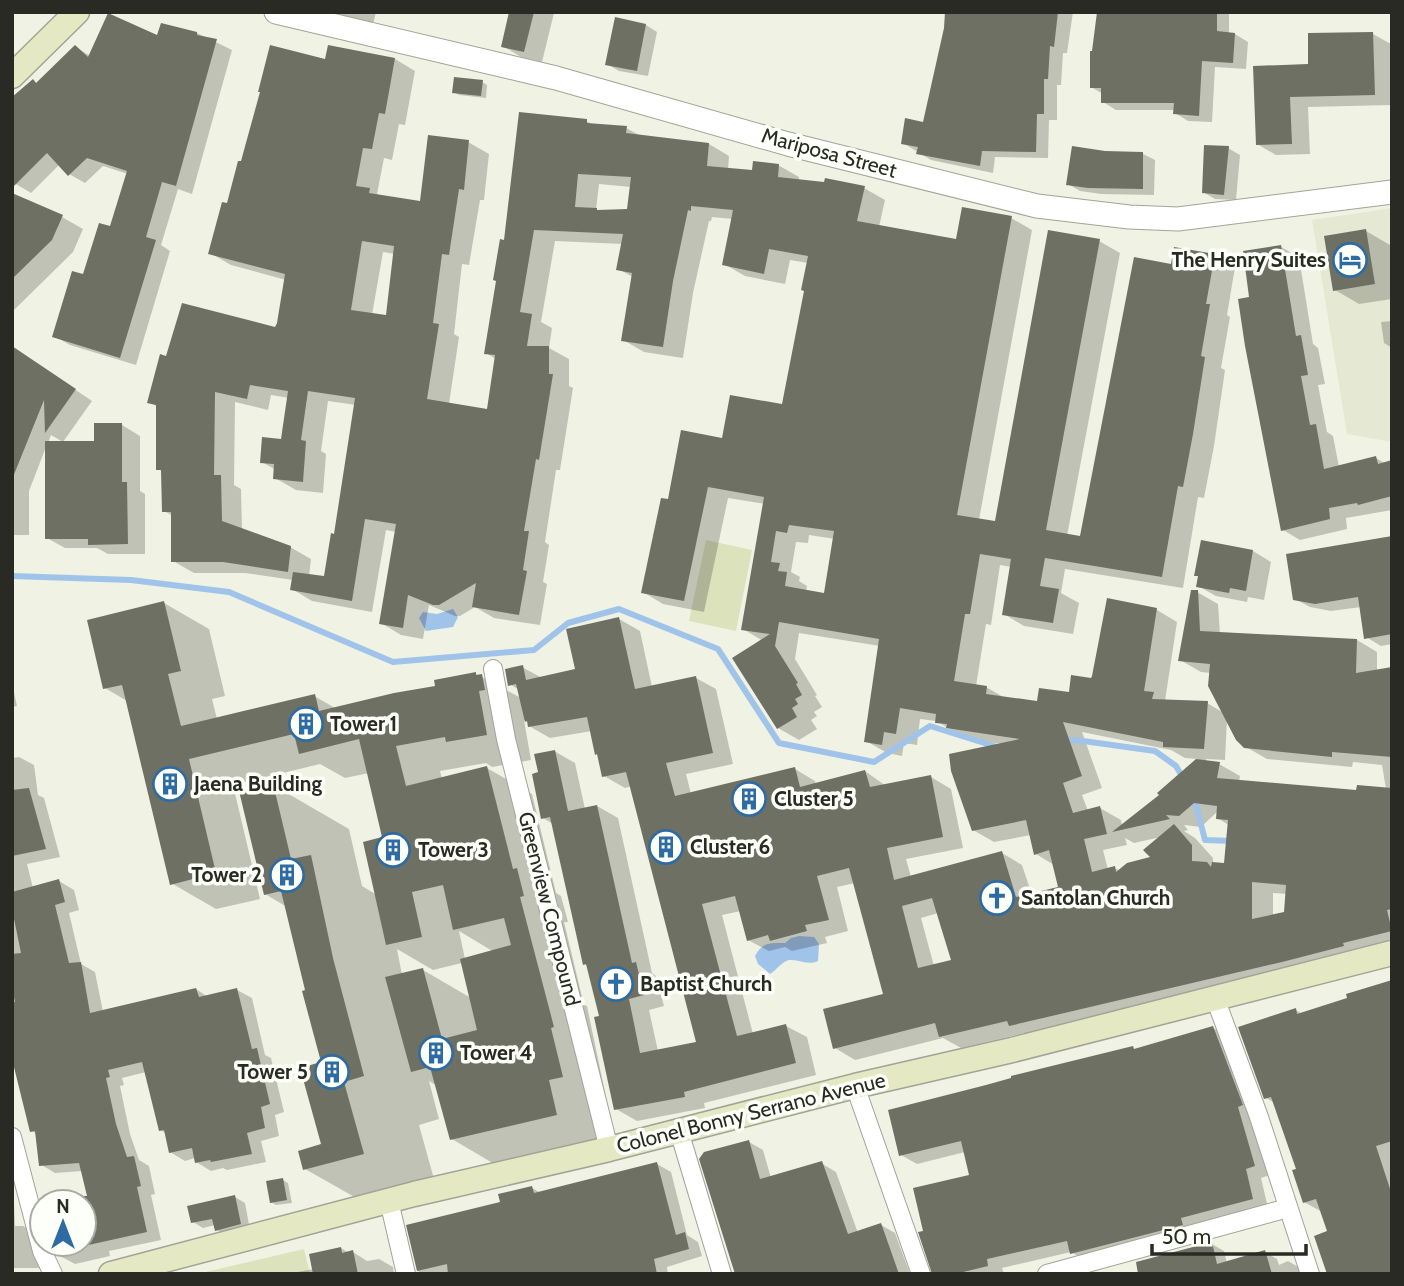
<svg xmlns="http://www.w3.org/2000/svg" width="1404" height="1286" viewBox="0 0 1404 1286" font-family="Cabin,sans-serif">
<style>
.built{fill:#e5e9d3}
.green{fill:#dbe2bc}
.water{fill:#a0c4e9}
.shadow{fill:#0003;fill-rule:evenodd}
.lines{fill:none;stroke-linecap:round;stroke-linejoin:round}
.stream{stroke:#a0c4e9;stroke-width:6}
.building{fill:#6d7063;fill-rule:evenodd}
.minor-casing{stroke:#a1a496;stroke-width:20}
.tertiary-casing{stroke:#a1a496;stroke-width:25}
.secondary-casing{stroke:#a1a496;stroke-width:27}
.minor{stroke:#fff;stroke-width:18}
.tertiary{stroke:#fff;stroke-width:23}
.secondary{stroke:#e4e9c4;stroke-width:24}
.labels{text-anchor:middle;stroke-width:7;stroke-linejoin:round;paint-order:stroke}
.street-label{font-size:21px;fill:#292a24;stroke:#fdfff9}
.poi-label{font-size:21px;font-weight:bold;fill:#292a24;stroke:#fdfff9;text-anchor:start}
</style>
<rect width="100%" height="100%" fill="#f0f3e4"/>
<path class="built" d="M 1392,208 L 1392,442 L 1347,434 L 1312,220 Z"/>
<g class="green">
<path d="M 706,540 L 752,550 L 736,631 L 689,621 Z"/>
<path d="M 304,1249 L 310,1274 L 197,1274 Z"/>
</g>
<g class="water">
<path d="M 453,609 L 458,617 L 453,627 L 426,631 L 419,618 L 423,612 L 437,614 Z"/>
<path d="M 799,936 L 814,937 L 819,944 L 818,961 C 808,966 800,959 789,960 C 781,962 777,970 770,974 L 758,964 L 755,956 C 762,942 771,943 785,943 L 791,938 Z"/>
</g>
<g class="shadow">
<path d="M 337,12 L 376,12 L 373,25 L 351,20 Z"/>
<path d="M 511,12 L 554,13 L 542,62 L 521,57 L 503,46 Z"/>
<path d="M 948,12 L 1073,12 L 1067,53 L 1063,53 L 1061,85 L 1057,85 L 1057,120 L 1049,120 L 1048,158 L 995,157 L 993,173 L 931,160 L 903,143 L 924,124 Z"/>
<path d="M 1099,12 L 1229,12 L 1229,34 L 1235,34 L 1248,42 L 1246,69 L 1215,67 L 1212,122 L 1188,121 L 1175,113 L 1175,110 L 1116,110 L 1103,102 L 1103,94 L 1091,87 Z"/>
<path d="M 646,25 L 657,32 L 648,76 L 619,71 L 607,64 Z"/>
<path d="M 197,33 L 232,50 L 192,194 L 178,189 L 161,245 L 170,251 L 136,365 L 70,345 L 54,336 L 111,228 L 128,174 L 103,166 L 85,183 L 69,174 L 60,164 L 31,193 L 16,184 L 33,81 L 38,84 L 76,47 L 90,56 L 159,38 Z"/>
<path d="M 1373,34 L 1391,44 L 1392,105 L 1308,107 L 1310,154 L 1276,155 L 1257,144 L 1310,65 Z"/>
<path d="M 395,59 L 415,71 L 405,125 L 399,124 L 392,160 L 384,158 L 377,194 L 382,197 L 422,204 L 468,142 L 489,154 L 484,200 L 480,200 L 469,265 L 462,264 L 454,334 L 459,337 L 449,404 L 488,411 L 496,359 L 486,353 L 505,242 L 586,121 L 594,125 L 626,128 L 641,136 L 709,144 L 729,156 L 728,170 L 754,172 L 778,165 L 799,177 L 799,181 L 864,188 L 885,200 L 879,227 L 957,241 L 1011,218 L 1032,230 L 979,520 L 997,523 L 1099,241 L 1120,253 L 1067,536 L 1082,538 L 1173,266 L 1214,256 L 1235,267 L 1227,315 L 1230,317 L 1221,368 L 1225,370 L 1214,446 L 1204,498 L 1198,497 L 1183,588 L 1065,569 L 1061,593 L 1079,603 L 1073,634 L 1024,626 L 1004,614 L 1011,567 L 1000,565 L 991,625 L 986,624 L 976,686 L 986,687 L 1005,698 L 1039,703 L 1070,694 L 1092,680 L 1109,600 L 1157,610 L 1177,622 L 1165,701 L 1207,703 L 1224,713 L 1211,673 L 1201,672 L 1180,660 L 1197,592 L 1218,604 L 1220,634 L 1357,640 L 1377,652 L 1377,671 L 1392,668 L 1392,947 L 1031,1037 L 1024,1033 L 961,1048 L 943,1038 L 855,1060 L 835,1048 L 885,996 L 855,883 L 837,887 L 848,931 L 825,937 L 827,943 L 792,951 L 785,947 L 769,951 L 748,940 L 741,911 L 722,915 L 753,1034 L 786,1026 L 807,1037 L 816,1075 L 704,1103 L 705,1108 L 637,1121 L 616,1109 L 601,1017 L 588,966 L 584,964 L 553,824 L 543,818 L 540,774 L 554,751 L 575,763 L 585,809 L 597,806 L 618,818 L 652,973 L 656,976 L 664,1006 L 649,1010 L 658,1051 L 698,1043 L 632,786 L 625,788 L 604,776 L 592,731 L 550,738 L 529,726 L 529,722 L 524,720 L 531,760 L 487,768 L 532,794 L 556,893 L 561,896 L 568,922 L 564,922 L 584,1005 L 587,1006 L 607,1102 L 593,1105 L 601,1140 L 496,1165 L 452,1139 L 437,1086 L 429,1081 L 439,1119 L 419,1125 L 439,1197 L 381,1212 L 305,1169 L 323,1145 L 323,1063 L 287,907 L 265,894 L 273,785 L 349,829 L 362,886 L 377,895 L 384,839 L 369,773 L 345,778 L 320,764 L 233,785 L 260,899 L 216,909 L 171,883 L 127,701 L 105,688 L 164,603 L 209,629 L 225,696 L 212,699 L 217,719 L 314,696 L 337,709 L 437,688 L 476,674 L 521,698 L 520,690 L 509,684 L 522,667 L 542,678 L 577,670 L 619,619 L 640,631 L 652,687 L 696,678 L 716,689 L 733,764 L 686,774 L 691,794 L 795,769 L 815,781 L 816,784 L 865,771 L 886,786 L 931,777 L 951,789 L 963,848 L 906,859 L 911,877 L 1002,853 L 1022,865 L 1032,895 L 1060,888 L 1054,865 L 1036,854 L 1031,835 L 994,842 L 973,830 L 1002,744 L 968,739 L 936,721 L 920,719 L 917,745 L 904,743 L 902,756 L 887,753 L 866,741 L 880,646 L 799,633 L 795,659 L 817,695 L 815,696 L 822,707 L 814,712 L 817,716 L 811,720 L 817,729 L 799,740 L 778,728 L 763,641 L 743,629 L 765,504 L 728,498 L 704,612 L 663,604 L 643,592 L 670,501 L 723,440 L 783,406 L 806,291 L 808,263 L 790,260 L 785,284 L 745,276 L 724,264 L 733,219 L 712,217 L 711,221 L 709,221 L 693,293 L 683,358 L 644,352 L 623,340 L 633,277 L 618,269 L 623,244 L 555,241 L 541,322 L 552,328 L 549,348 L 569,359 L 569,386 L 573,388 L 560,470 L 556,470 L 545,542 L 549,545 L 543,582 L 547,584 L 540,625 L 494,618 L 475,607 L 460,616 L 455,616 L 429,605 L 423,639 L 401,635 L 381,623 L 396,532 L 386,530 L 372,612 L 312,601 L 292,589 L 293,580 L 245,573 L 194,573 L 173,561 L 173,516 L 164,511 L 163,472 L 158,469 L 158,407 L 149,402 L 168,358 L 276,329 L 279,323 L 286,280 L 231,265 L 210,253 L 229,206 L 327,61 ZM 599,184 L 631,187 L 628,211 L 600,212 L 596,210 ZM 383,252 L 395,254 L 388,317 L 372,315 ZM 271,395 L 289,398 L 282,440 L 262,462 L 276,470 L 275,478 L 296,490 L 323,493 L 326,454 L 321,451 L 328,401 L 356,405 L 335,536 L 326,578 L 309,576 L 311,559 L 290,547 L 242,530 L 241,489 L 234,485 L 235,402 L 268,410 ZM 809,535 L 835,539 L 826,595 L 806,592 L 807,586 L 799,581 L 800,577 L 791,572 L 796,542 L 808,543 ZM 1227,719 L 1246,747 L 1267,759 L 1352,767 L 1353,762 L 1382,765 L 1386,789 L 1358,792 L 1239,782 L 1240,776 L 1219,764 L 1206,762 L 1206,759 L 1225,760 ZM 1082,732 L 1171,750 L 1185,758 L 1198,759 L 1160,793 L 1161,795 L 1122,826 L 1121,820 L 1100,808 L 1088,811 L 1082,795 L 1102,788 ZM 486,763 L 492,767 L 442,779 L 440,771 ZM 1218,811 L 1217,818 L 1229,825 L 1226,865 L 1213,864 L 1213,858 L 1195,838 L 1184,831 L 1188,830 L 1184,825 L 1201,827 ZM 1161,837 L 1153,858 L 1120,871 L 1115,868 L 1108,870 L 1103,850 L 1127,845 L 1125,838 L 1134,843 ZM 1273,893 L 1288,894 L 1286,913 L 1273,916 ZM 938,913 L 953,962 L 934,966 L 921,918 ZM 459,931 L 494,952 L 465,959 ZM 397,949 L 433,970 L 462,963 L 471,998 L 423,970 L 402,975 Z"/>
<path d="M 482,82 L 487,85 L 486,98 L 459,95 L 454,92 Z"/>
<path d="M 1228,148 L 1240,155 L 1236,200 L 1215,199 L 1203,192 Z"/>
<path d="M 1105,153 L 1143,154 L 1155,160 L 1154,195 L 1101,194 L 1080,191 L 1068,184 Z"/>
<path d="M 12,195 L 62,217 L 83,229 L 73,252 L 12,312 Z"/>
<path d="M 1366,231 L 1390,245 L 1392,299 L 1359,304 L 1335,290 Z"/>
<path d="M 1281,247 L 1299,257 L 1313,344 L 1318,348 L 1325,384 L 1318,385 L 1327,432 L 1333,436 L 1339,467 L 1376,458 L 1386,464 L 1392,462 L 1392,510 L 1346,518 L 1347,529 L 1300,540 L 1283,530 L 1251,299 Z"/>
<path d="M 1391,314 L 1392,314 L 1392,348 L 1384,343 L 1381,322 L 1392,321 Z"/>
<path d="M 15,349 L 92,401 L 63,442 L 51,435 L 48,443 L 96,442 L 122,425 L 140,436 L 140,491 L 145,494 L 145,554 L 108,554 L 97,548 L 65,548 L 47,538 L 46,447 L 29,491 L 29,535 L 12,535 L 12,353 Z"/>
<path d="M 1392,537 L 1392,644 L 1381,646 L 1366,637 L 1361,607 L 1331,611 L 1310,607 L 1295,599 Z"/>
<path d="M 1202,542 L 1253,551 L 1271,562 L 1264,600 L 1248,597 L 1247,602 L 1216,596 L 1198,586 Z"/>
<path d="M 12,683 L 17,706 L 12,707 Z"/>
<path d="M 19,757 L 34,765 L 38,795 L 44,798 L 60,857 L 27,864 L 33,888 L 59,881 L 74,890 L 79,910 L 69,913 L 81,964 L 95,972 L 103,1012 L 196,989 L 208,997 L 237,990 L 252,998 L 265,1055 L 271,1058 L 284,1112 L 275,1115 L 279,1136 L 261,1141 L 266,1162 L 227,1170 L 223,1168 L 211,1171 L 196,1162 L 195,1158 L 185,1161 L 170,1152 L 166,1133 L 160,1130 L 146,1072 L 122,1078 L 124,1085 L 120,1086 L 130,1134 L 139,1160 L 149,1166 L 155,1194 L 151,1195 L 161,1240 L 109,1251 L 110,1256 L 75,1264 L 60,1256 L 58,1244 L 84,1244 L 84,1202 L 67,1202 L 89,1197 L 83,1171 L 55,1173 L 40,1164 L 38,1135 L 32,1131 L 12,1025 L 12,758 Z"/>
<path d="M 1392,981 L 1392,1274 L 1329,1233 L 1322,1212 L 1304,1202 L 1298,1170 L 1275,1103 L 1266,1098 L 1296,1010 L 1302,1014 L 1349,999 Z"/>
<path d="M 1213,1028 L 1230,1038 L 1270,1175 L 1261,1178 L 1268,1208 L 1088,1262 L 1071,1252 L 1002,1268 L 1004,1274 L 933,1274 L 926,1232 L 971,1176 L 965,1152 L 917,1164 L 901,1155 L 1136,1050 Z"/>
<path d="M 749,1142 L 763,1150 L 771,1178 L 821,1163 L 836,1172 L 858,1233 L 881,1225 L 895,1233 L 910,1274 L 737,1274 Z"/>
<path d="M 657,1164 L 671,1172 L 687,1235 L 698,1242 L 702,1256 L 667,1267 L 668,1274 L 419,1274 L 408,1226 L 502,1203 L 532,1188 L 541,1193 Z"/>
<path d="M 283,1180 L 288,1183 L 292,1203 L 276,1205 L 271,1202 Z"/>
<path d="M 235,1197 L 245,1203 L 250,1230 L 227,1236 L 217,1230 L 215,1225 L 203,1228 L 193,1222 Z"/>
<path d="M 12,1201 L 14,1202 L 15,1226 L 23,1226 L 38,1234 L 40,1268 L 12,1268 Z"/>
<path d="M 1212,1244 L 1224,1251 L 1227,1263 L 1265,1252 L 1277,1259 L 1279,1265 L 1288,1261 L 1300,1268 L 1302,1274 L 1140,1274 Z"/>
<path d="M 341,1248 L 349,1253 L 353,1252 L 367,1261 L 379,1259 L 393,1267 L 394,1274 L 286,1274 L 314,1269 Z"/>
</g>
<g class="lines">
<g class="stream">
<path d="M 12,576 L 131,580 L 229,592 L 393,662 L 534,650 L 568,623 L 619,609 L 718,649 L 779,743 L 874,762 L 930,726 L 997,747"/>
<path d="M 1064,743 L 1076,740 L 1155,751 L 1176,766 L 1183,778"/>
<path d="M 1194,797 L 1205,840 L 1233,841"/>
</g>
</g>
<g class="building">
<path d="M 509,12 L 534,12 L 524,52 L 501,47 Z"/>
<path d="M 945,12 L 1058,12 L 1054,47 L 1050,46 L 1048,79 L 1044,79 L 1044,114 L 1037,114 L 1036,152 L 982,151 L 980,166 L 916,154 L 918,147 L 901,144 L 905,118 L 923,122 L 944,28 Z"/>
<path d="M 1097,12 L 1217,12 L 1217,31 L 1235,33 L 1233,63 L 1202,61 L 1199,116 L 1173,114 L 1174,103 L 1101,103 L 1101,88 L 1090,88 L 1090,51 L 1092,51 Z"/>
<path d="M 108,13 L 157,35 L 161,23 L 197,32 L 197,35 L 217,39 L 176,186 L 162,182 L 146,237 L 156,240 L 120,358 L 52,337 L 72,271 L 83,274 L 99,223 L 110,226 L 127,171 L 87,158 L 68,176 L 47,153 L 12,188 L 12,97 L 33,79 L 36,83 L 75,45 L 88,57 Z"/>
<path d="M 615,17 L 646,24 L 637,71 L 605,65 Z"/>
<path d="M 1373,32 L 1375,95 L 1290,97 L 1292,144 L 1256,145 L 1253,66 L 1308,64 L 1308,33 Z"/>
<path d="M 270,45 L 325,59 L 328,45 L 395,58 L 385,114 L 379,113 L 372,149 L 363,148 L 356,186 L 370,188 L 369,193 L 420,201 L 428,135 L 469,140 L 464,190 L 459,189 L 449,255 L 442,254 L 433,323 L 439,324 L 427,399 L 487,409 L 495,355 L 484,354 L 496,281 L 493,280 L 500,239 L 504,240 L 519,112 L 587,119 L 587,123 L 627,126 L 626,133 L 709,143 L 707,166 L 752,170 L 753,161 L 779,164 L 778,177 L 824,182 L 825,178 L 865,186 L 857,221 L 956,239 L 962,207 L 1012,216 L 957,515 L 995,521 L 1048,230 L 1100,239 L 1046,530 L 1080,536 L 1134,257 L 1171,264 L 1174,247 L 1215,254 L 1206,304 L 1210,304 L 1201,356 L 1205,357 L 1193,434 L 1183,487 L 1178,486 L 1162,577 L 1045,558 L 1040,586 L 1059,589 L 1053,623 L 1002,615 L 1011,559 L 980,554 L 970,614 L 965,614 L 954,681 L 987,686 L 986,694 L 1037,701 L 1039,688 L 1069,692 L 1071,675 L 1091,678 L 1092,676 L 1107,598 L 1157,608 L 1144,691 L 1154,692 L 1152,699 L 1208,701 L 1204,749 L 1163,747 L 1163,742 L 1063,722 L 1082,776 L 1063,783 L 1073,813 L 1100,806 L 1107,834 L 1084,839 L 1092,872 L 1115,866 L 1116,872 L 1127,863 L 1150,857 L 1143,850 L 1174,824 L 1192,845 L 1192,861 L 1207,862 L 1211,867 L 1212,862 L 1224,863 L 1228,820 L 1216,819 L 1217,806 L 1194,803 L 1179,816 L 1166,815 L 1170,819 L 1112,832 L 1159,795 L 1157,793 L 1196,759 L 1220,762 L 1217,778 L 1356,790 L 1357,785 L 1392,788 L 1392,909 L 1387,910 L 1392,931 L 1343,943 L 1344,946 L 1282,962 L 1009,1026 L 1007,1021 L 939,1037 L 935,1023 L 833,1049 L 823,1009 L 883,994 L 849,868 L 817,876 L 829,920 L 805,925 L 807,931 L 770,941 L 768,935 L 747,941 L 735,896 L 702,904 L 737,1036 L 786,1024 L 796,1063 L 684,1092 L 685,1097 L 614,1110 L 594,1017 L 599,1016 L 586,964 L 583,965 L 550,817 L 541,819 L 532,774 L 538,772 L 534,754 L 555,750 L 568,811 L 597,805 L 632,963 L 636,962 L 644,995 L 629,999 L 640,1053 L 696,1042 L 626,772 L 602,777 L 597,754 L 595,755 L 587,717 L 528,727 L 527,721 L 525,722 L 516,684 L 508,686 L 505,669 L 523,665 L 526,680 L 575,669 L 566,629 L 619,617 L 635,689 L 696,676 L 713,753 L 666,763 L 675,796 L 795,767 L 800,787 L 865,770 L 870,787 L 931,775 L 943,837 L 887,848 L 894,880 L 1002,851 L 1016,897 L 1058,887 L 1049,850 L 1034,855 L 1026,820 L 972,831 L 951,771 L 949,754 L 1020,739 L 946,728 L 947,724 L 935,723 L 936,714 L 900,708 L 896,734 L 884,732 L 882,745 L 864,742 L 879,639 L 779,622 L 775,646 L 798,683 L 796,684 L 802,695 L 795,699 L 798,704 L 792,708 L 797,717 L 777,729 L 732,658 L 770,634 L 741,630 L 764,497 L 708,487 L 684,601 L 641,593 L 661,498 L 668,499 L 681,430 L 722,438 L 730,395 L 782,404 L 804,291 L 801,290 L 808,256 L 769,249 L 764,274 L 722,265 L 733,210 L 691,206 L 691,211 L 688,210 L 673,281 L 663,347 L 621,341 L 632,273 L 616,270 L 623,234 L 534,230 L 520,312 L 532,314 L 527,346 L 549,346 L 549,374 L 553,374 L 539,460 L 536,459 L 524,531 L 529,531 L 523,570 L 527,571 L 519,615 L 472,607 L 476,583 L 439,605 L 433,605 L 408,595 L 403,628 L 379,624 L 396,524 L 365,519 L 352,601 L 290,590 L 293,572 L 324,576 L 331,533 L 334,534 L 355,398 L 308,391 L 301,440 L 306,441 L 303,482 L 273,479 L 274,464 L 260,463 L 262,437 L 281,439 L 288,391 L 250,385 L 247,399 L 215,392 L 214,475 L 221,475 L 222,521 L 291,546 L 288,572 L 223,562 L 171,562 L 171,512 L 162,512 L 161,470 L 156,470 L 156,405 L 147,403 L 160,354 L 166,356 L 182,303 L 275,327 L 277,323 L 285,274 L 208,254 L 222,202 L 227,203 L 238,161 L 241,161 L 260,92 L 258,92 ZM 578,174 L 631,177 L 627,209 L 597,210 L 597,208 L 575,207 ZM 362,241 L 394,246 L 386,315 L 351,310 ZM 789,525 L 834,531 L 824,593 L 785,586 L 787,572 L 778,571 L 780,563 L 771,562 L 776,531 L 787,533 ZM 1252,882 L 1286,885 L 1284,912 L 1252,919 ZM 932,898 L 951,960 L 918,968 L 902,906 Z"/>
<path d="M 454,77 L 483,80 L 481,96 L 452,93 Z"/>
<path d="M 1204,145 L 1229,146 L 1224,195 L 1202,193 Z"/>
<path d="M 1072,146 L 1105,151 L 1143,152 L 1143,189 L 1088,188 L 1066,185 Z"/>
<path d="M 12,193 L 63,215 L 52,240 L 12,279 Z"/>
<path d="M 1366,229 L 1375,284 L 1333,291 L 1324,236 Z"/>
<path d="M 1281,245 L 1296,336 L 1301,335 L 1308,375 L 1301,376 L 1310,425 L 1316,424 L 1324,469 L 1376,456 L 1378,464 L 1392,460 L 1392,496 L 1358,505 L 1357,503 L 1329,508 L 1330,519 L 1281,531 L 1245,346 L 1238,299 L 1249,297 L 1243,251 Z"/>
<path d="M 12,346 L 76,389 L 45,433 L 44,400 L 13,477 Z"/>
<path d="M 94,423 L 122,423 L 122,482 L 127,482 L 128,544 L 88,545 L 88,539 L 45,539 L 45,441 L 94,441 Z"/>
<path d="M 1392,536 L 1392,634 L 1364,639 L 1358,597 L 1315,604 L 1293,600 L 1286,554 Z"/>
<path d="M 1201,540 L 1253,550 L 1246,591 L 1230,588 L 1229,593 L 1196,587 L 1198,576 L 1194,576 Z"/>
<path d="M 1191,590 L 1198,590 L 1200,631 L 1357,639 L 1356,673 L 1392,667 L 1392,757 L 1332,752 L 1332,757 L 1244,748 L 1236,740 L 1208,686 L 1210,664 L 1178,661 Z"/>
<path d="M 164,601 L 181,671 L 168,674 L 181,726 L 315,694 L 319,711 L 394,693 L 435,686 L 434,680 L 476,672 L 476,675 L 482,674 L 485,690 L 479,691 L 487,735 L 446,742 L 445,737 L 396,746 L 406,786 L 487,766 L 513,869 L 517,868 L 524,896 L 520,897 L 554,1027 L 551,1028 L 563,1077 L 549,1080 L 557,1115 L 450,1140 L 430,1067 L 411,1072 L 385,977 L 423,968 L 442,1039 L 477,1030 L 460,959 L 511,945 L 504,918 L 453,930 L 443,885 L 412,892 L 422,937 L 386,945 L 363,842 L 382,837 L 359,739 L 299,754 L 294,734 L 189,759 L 216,873 L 170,885 L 122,685 L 103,689 L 87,620 Z"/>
<path d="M 273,783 L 291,859 L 311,855 L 333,958 L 364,1076 L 344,1082 L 364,1154 L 303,1170 L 298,1151 L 321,1144 L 300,1068 L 321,1062 L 302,991 L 305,990 L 281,891 L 264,895 L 239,791 Z"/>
<path d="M 29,788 L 46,849 L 12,856 L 12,790 Z"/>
<path d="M 59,879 L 65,902 L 55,905 L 69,963 L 81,962 L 90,1013 L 196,988 L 199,997 L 237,988 L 252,1049 L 257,1048 L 270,1104 L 261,1107 L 265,1128 L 247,1133 L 252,1154 L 211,1162 L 210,1160 L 195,1163 L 192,1148 L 169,1153 L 164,1130 L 159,1131 L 142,1062 L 108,1070 L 110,1077 L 106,1078 L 116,1124 L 127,1157 L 134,1156 L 141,1186 L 137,1187 L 147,1232 L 84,1246 L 84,1196 L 87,1196 L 79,1163 L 39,1166 L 35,1131 L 30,1132 L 12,1059 L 12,1002 L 15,1002 L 12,987 L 12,954 L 21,953 L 12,909 L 12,892 Z"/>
<path d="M 1392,980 L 1392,1141 L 1376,1146 L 1392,1195 L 1392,1274 L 1327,1274 L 1314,1236 L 1327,1231 L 1316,1199 L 1303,1203 L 1292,1170 L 1296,1169 L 1271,1097 L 1264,1099 L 1238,1027 L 1296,1008 L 1297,1014 L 1347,998 L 1346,994 Z"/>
<path d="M 1213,1026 L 1243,1105 L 1238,1107 L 1255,1166 L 1246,1169 L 1253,1199 L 1181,1218 L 1183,1225 L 1070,1254 L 1067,1241 L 987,1259 L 988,1266 L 955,1274 L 932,1274 L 918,1232 L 923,1231 L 913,1188 L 969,1175 L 961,1141 L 899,1156 L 888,1110 L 986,1085 L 1011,1078 L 1011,1076 L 1133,1046 L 1134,1049 Z"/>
<path d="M 749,1140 L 760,1179 L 822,1161 L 848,1234 L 881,1223 L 899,1274 L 735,1274 L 699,1159 L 704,1152 Z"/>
<path d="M 657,1162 L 676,1235 L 685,1232 L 689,1249 L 654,1259 L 657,1274 L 448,1274 L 447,1264 L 417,1271 L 406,1225 L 500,1202 L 498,1194 L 532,1186 L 534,1193 Z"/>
<path d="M 283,1178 L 287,1200 L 270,1203 L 266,1181 Z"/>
<path d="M 235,1195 L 241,1224 L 215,1231 L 212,1219 L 191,1223 L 187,1206 Z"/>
<path d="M 1212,1242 L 1217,1264 L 1265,1250 L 1272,1274 L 1138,1274 L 1136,1262 Z"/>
<path d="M 341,1247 L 342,1253 L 353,1250 L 358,1274 L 313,1274 L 309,1254 Z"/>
</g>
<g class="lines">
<g class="minor-casing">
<g id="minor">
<path d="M 493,669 L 506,739 L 609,1149"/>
<path d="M 1215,998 L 1259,1117 L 1310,1274"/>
<path d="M 855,1086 L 921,1274"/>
<path d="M 679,1131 L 722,1274"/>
<path d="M 12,1137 L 42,1251 L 53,1274"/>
<path d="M 389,1201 L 406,1274"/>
<path d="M 1047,1274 L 1288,1208"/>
</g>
</g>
<g class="tertiary-casing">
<path id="tertiary" d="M 276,12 L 556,78 L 788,144 L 1037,206 L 1129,217 L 1178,219 L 1392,192"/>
</g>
<g class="secondary-casing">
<g id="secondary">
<path d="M 12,76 L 77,12"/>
<path d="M 111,1274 L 414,1194 L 609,1149 L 855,1086 L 1012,1050 L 1392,953"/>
</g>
</g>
<use href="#minor" class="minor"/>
<use href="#tertiary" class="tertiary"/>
<use href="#secondary" class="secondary"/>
</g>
<defs>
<g id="hotel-ring" transform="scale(1.75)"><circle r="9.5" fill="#fdfff9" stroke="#2f6ba3" stroke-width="1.5"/><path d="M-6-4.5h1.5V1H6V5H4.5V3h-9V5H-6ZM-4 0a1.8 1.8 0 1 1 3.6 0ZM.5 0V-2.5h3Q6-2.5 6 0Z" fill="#2f6ba3"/></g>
<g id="building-ring" transform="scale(1.75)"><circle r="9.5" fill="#fdfff9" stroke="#2f6ba3" stroke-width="1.5"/><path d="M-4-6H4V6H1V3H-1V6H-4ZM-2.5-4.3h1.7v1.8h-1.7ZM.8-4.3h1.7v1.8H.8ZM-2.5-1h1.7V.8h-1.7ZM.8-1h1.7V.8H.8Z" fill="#2f6ba3"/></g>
<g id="church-ring" transform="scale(1.75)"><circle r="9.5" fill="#fdfff9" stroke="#2f6ba3" stroke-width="1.5"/><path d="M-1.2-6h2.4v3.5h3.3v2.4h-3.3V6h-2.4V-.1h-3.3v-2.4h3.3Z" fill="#2f6ba3"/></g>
</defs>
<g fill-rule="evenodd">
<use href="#hotel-ring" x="1350" y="260"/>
<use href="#building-ring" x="306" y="724"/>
<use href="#building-ring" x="170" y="784"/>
<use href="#building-ring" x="749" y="799"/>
<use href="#building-ring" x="666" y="847"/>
<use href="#building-ring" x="393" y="850"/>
<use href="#building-ring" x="287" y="875"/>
<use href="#church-ring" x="997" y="898"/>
<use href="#church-ring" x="616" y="984"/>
<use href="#building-ring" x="436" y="1053"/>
<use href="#building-ring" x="332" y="1072"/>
</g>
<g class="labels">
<g class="street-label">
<text transform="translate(829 153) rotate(15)" y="7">Mariposa Street</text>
<text transform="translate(549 909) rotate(76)" y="7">Greenview Compound</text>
<text transform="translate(751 1113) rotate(-14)" y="7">Colonel Bonny Serrano Avenue</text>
</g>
<g class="poi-label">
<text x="1326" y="267" text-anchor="end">The Henry Suites</text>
<text x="330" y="731">Tower 1</text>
<text x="194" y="791">Jaena Building</text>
<text x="774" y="806">Cluster 5</text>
<text x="690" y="854">Cluster 6</text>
<text x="418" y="857">Tower 3</text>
<text x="262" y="882" text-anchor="end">Tower 2</text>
<text x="1021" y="905">Santolan Church</text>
<text x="640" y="991">Baptist Church</text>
<text x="460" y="1060">Tower 4</text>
<text x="308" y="1079" text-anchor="end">Tower 5</text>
</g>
</g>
<rect width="1404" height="1286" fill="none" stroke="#292a24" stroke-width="28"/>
<g transform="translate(63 1223)"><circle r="33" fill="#fdfff9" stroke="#a8aaa4" stroke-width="2"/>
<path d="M0-5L12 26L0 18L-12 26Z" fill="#2f6ba3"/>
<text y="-10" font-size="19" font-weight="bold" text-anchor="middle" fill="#292a24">N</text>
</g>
<path d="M1152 1244v10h154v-10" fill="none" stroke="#292a24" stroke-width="3.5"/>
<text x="1162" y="1244" font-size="21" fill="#292a24" stroke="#fdfff9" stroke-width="5" paint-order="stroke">50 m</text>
</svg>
